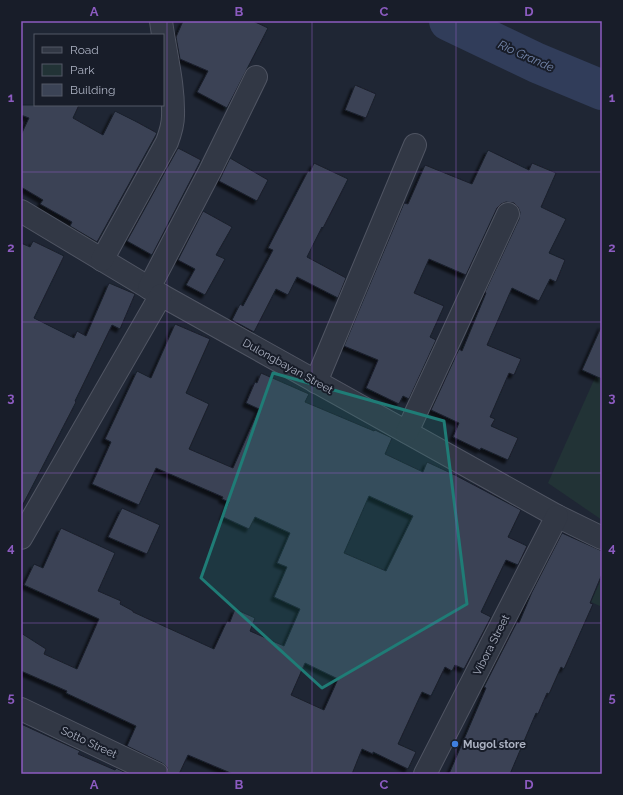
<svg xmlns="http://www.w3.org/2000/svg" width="623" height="795" viewBox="0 0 623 795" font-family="Raleway,sans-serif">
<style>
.green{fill:#223336}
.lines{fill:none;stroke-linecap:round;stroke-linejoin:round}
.river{stroke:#313d5a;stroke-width:40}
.building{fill:#3b4355;stroke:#1a1f2b;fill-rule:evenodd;filter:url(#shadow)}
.minor-casing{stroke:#505563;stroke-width:24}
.minor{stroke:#323845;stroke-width:22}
.marked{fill:#1f7c76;fill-opacity:0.2;stroke:#1f7c76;stroke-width:3;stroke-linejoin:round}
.grid{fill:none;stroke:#8c5bc0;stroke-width:1;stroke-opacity:0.55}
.shop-dot{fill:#3f7fe0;stroke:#181d29;stroke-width:1.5}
.labels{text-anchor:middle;stroke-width:4;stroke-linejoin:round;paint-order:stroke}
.street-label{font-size:11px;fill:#acb2c2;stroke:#181d29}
.poi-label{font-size:11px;font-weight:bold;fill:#acb2c2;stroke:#181d29;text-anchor:start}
.water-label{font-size:12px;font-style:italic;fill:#7486ab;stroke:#181d29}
.neatline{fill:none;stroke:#8c5bc0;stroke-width:1.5}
.grid-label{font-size:13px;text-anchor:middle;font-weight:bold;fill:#8c5bc0}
</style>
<defs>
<filter id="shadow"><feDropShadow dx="-3.5" dy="3.5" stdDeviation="1" flood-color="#0009"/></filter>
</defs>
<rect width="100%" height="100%" fill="#1f2634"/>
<g class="green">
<path d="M 602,362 L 602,520 L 548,483 Z"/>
<path d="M 602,577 L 602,607 L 591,602 Z"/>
</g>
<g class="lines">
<path class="river" d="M 449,21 L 537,63 L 602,90"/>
</g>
<g class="building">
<path d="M 183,21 L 253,21 L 268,28 L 227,108 L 197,92 L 208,71 L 180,59 L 176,37 Z"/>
<path d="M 355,85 L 376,94 L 366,118 L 345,110 Z"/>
<path d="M 21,105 L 79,105 L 73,118 L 103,135 L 115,111 L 135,121 L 157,133 L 97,242 L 70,226 L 72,222 L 40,204 L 43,200 L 21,187 L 21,135 L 29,118 L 21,115 Z"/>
<path d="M 178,148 L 201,160 L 152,255 L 127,241 Z"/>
<path d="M 488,150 L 529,170 L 532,163 L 556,173 L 541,207 L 566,219 L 549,253 L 565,260 L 556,282 L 550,279 L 539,301 L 512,288 L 487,345 L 521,359 L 514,375 L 509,373 L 490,417 L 495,419 L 491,426 L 518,438 L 508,460 L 481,448 L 480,450 L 453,437 L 459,423 L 431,410 L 459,349 L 462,351 L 486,293 L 485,292 L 519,219 L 520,212 L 518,207 L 514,203 L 506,202 L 501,204 L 497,208 L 466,275 L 429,259 L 414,293 L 444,306 L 430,337 L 436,340 L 409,399 L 403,396 L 399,404 L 366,388 L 378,360 L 344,346 L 404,203 L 408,204 L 425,165 L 472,184 Z"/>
<path d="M 230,158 L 268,180 L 257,201 L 219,181 Z"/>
<path d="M 314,163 L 348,179 L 323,228 L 322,227 L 307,257 L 346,278 L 338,298 L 297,277 L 288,295 L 276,289 L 254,332 L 232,320 L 240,304 L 243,306 L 273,250 L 268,248 L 308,171 L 310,172 Z"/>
<path d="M 203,211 L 232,227 L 216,255 L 225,259 L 205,295 L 186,285 L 195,269 L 178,260 Z"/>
<path d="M 33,241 L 64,256 L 34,318 L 74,338 L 77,331 L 86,336 L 109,283 L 135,294 L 120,329 L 112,325 L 75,401 L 76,402 L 21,508 L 21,243 L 30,247 Z"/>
<path d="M 175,324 L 210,339 L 186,393 L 209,404 L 189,449 L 233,468 L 259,409 L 246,403 L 255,382 L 257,383 L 261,373 L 309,394 L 305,402 L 374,431 L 375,430 L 392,438 L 385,454 L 423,472 L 427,462 L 455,475 L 521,510 L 508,537 L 527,546 L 518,565 L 506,560 L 481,612 L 491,617 L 464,669 L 455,665 L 452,671 L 445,667 L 431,696 L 422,692 L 398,744 L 416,752 L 408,769 L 373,752 L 373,754 L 362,749 L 352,774 L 233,774 L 188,755 L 179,774 L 169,774 L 167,767 L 162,763 L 127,746 L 136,726 L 66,693 L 67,691 L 21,671 L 21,633 L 46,649 L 44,654 L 77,669 L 99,619 L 24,585 L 34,564 L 43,568 L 61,528 L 115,553 L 98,591 L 121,601 L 120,604 L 133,611 L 133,612 L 214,649 L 227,621 L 230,622 L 235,609 L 255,618 L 250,631 L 284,646 L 300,609 L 274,597 L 287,567 L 277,563 L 290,533 L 255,517 L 249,529 L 223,517 L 229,502 L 222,499 L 223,497 L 156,468 L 139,505 L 92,484 L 111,442 L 105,439 L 137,371 L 151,378 ZM 369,496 L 413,516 L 386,571 L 344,553 ZM 305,663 L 338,679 L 324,710 L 291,695 Z"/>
<path d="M 602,325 L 602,379 L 582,370 Z"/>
<path d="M 122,508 L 160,525 L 147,554 L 108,537 Z"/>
<path d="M 562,533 L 602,551 L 602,574 L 590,603 L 593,604 L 564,669 L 561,667 L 549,694 L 547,693 L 538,714 L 536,713 L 510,774 L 449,774 L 486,688 L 484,687 L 517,622 L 519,623 L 532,592 Z"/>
<path d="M 21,724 L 80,751 L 78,754 L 115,770 L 116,768 L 128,774 L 21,774 Z"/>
</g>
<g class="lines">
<g class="minor-casing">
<g id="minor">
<path d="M 21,211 L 161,295 L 557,516 L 602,538"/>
<path d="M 102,260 L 167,142 C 170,134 173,125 173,116 C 174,84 165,52 161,21"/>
<path d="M 149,288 L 210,171 L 256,77"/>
<path d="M 316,382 L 415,145"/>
<path d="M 407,432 L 508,214"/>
<path d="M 21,538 L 161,295"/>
<path d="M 21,709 L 157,774"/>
<path d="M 425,774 L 557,516"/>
</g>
</g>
<use href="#minor" class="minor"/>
</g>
<path class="marked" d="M 273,373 L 444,421 L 467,604 L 322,688 L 201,578 Z"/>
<path class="grid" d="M 167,21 L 167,774M 312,21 L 312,774M 456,21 L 456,774M 21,172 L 602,172M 21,322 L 602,322M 21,473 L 602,473M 21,623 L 602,623"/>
<circle class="shop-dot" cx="455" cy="744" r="4"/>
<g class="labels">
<g class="street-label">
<text transform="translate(288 366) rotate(29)" y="4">Dulongbayan Street</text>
<text transform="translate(491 645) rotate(-63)" y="4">Vibora Street</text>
<text transform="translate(89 742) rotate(25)" y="4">Sotto Street</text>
</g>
<g class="poi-label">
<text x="463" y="748">Mugol store</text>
</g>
<g class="water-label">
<text transform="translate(526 56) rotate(24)" y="4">Rio Grande</text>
</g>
</g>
<rect width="623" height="795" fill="none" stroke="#181d29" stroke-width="44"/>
<rect x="34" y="34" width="130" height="72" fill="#181d29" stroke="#535966"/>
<rect x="42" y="47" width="20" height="6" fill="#323845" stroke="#535966"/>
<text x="70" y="54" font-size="12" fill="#acb2c2">Road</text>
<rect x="42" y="64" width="20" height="12" fill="#223336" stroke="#535966"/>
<text x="70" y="74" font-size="12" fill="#acb2c2">Park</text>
<rect x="42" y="84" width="20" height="12" fill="#3b4355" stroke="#535966"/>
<text x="70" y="94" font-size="12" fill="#acb2c2">Building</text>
<rect x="22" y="22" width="579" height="751" class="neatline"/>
<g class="grid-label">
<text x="94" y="16">A</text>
<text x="239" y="16">B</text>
<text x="384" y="16">C</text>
<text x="529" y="16">D</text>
<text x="11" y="102">1</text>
<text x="612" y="102">1</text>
<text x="11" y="252">2</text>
<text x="612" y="252">2</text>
<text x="11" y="402">3</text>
<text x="612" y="402">3</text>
<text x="11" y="552">4</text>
<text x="612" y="552">4</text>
<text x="11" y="702">5</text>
<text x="612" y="702">5</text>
<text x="94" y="789">A</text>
<text x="239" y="789">B</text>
<text x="384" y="789">C</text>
<text x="529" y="789">D</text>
</g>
</svg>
